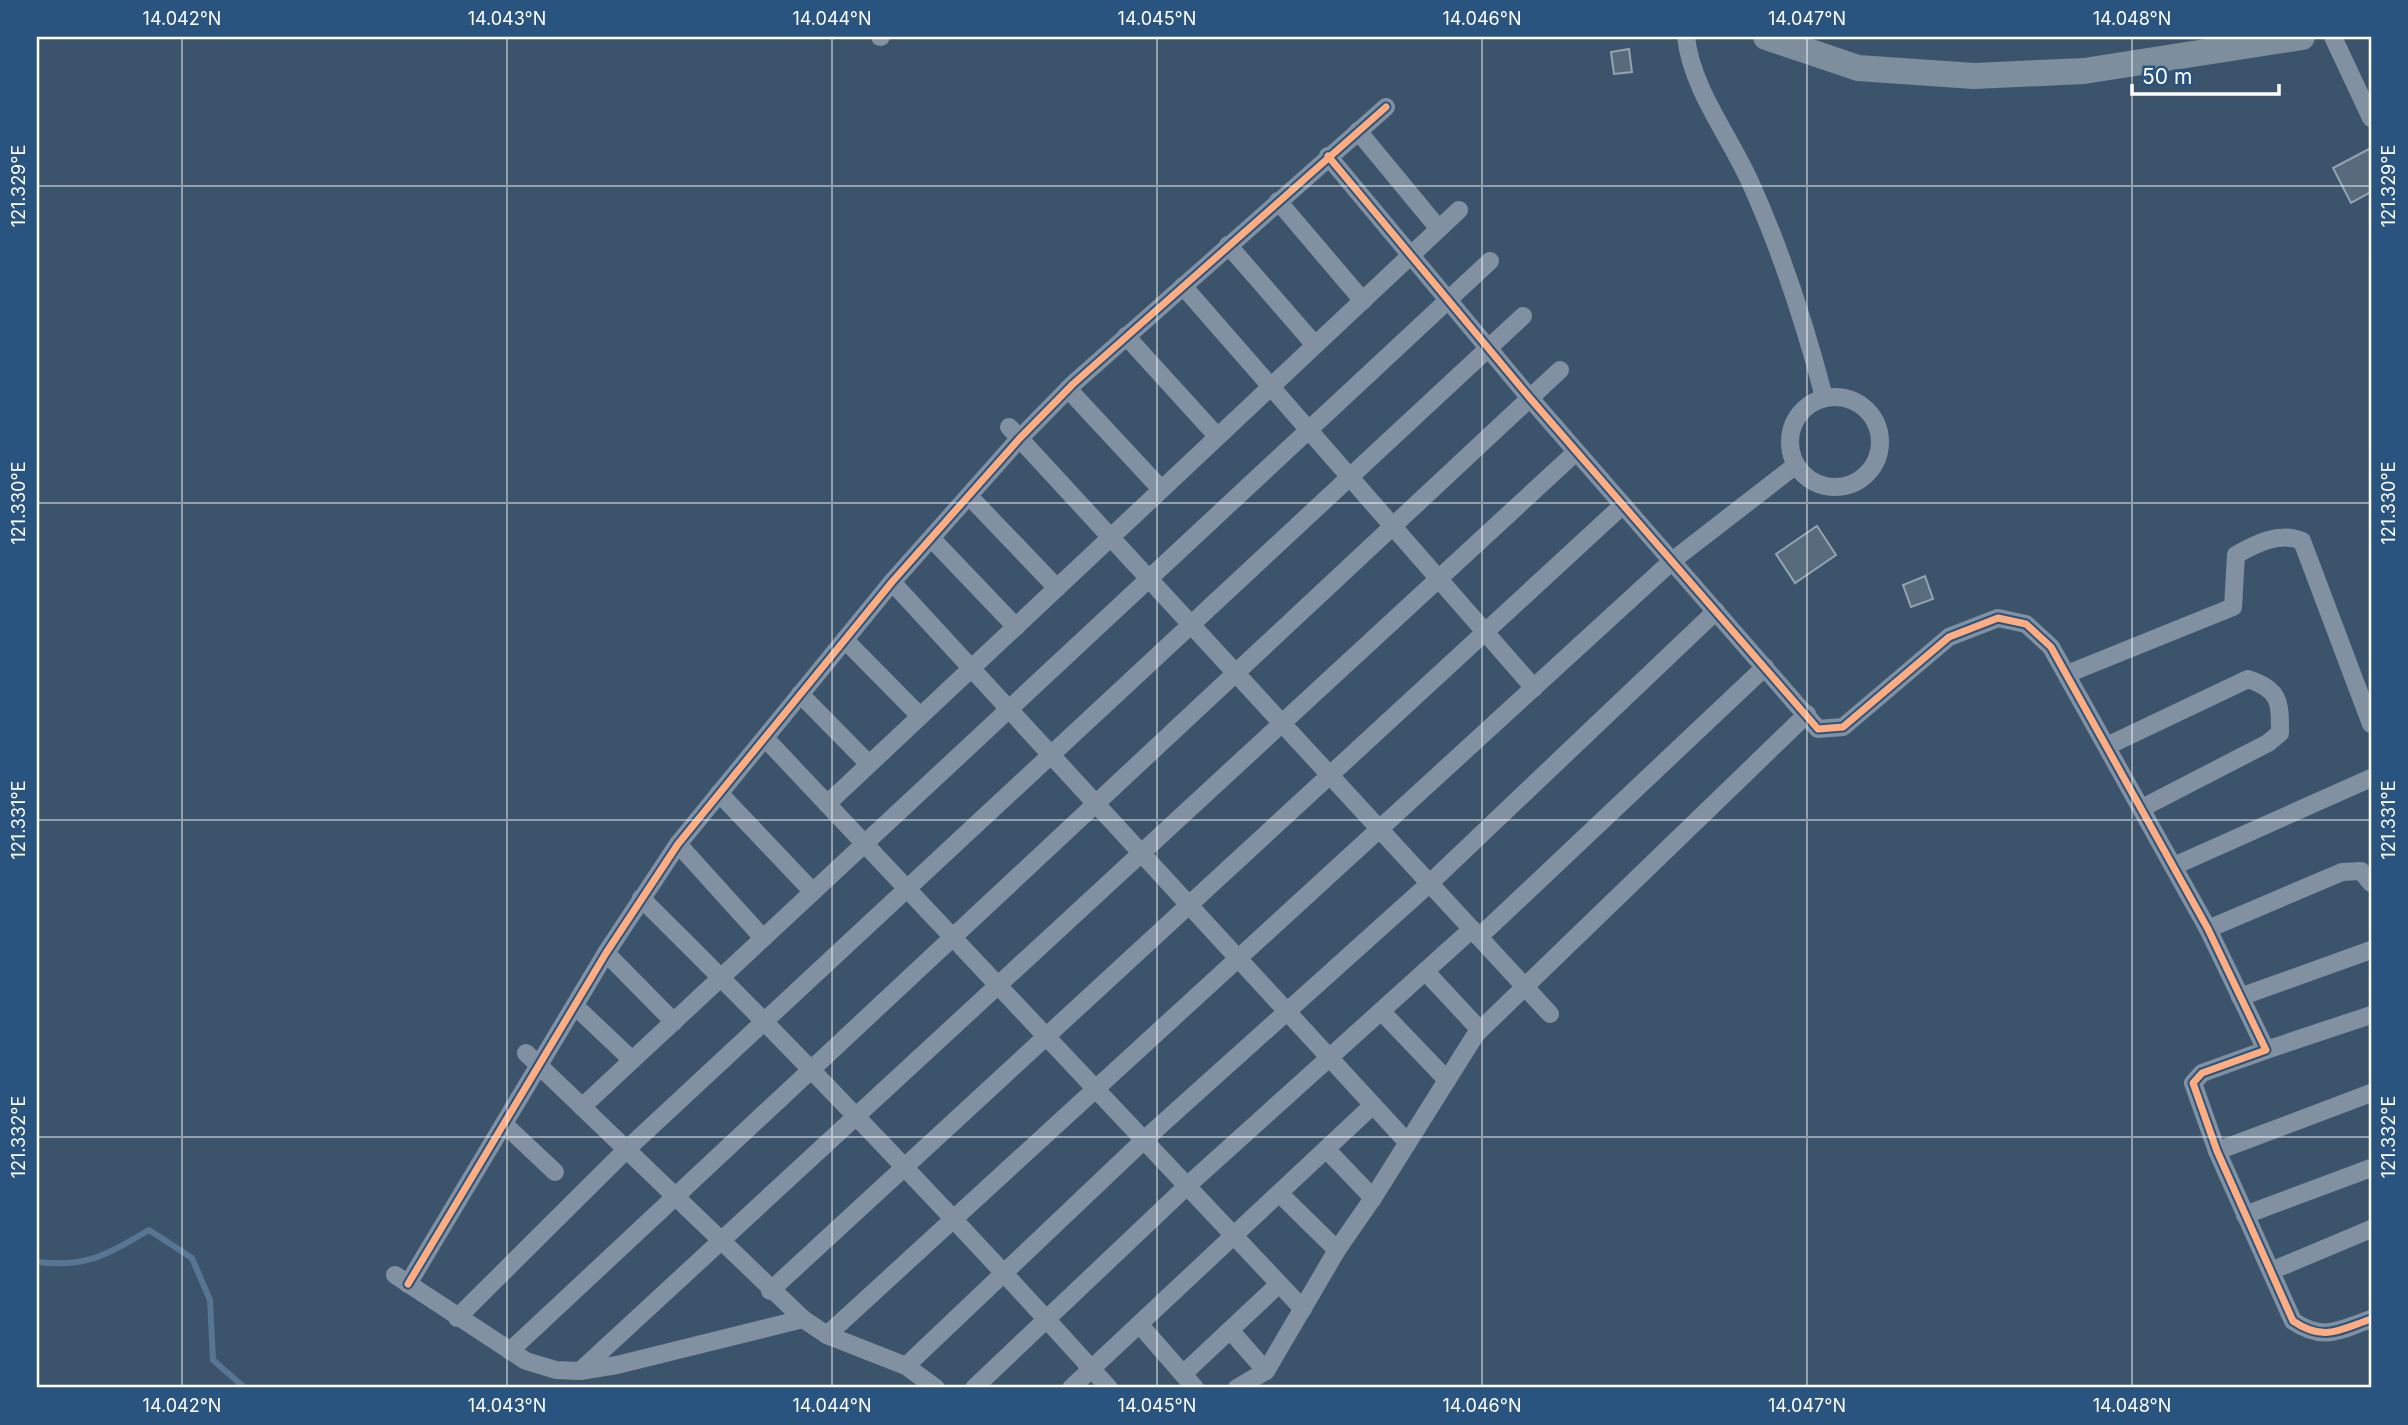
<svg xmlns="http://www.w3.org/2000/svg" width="2408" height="1425" viewBox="0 0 2408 1425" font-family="Inter,sans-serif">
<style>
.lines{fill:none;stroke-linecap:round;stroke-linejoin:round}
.stream{stroke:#577693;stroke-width:6}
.building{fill:#576b7d;stroke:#95a3b0;stroke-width:2}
.street{stroke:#8291a1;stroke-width:18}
.secondary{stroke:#7d8e9d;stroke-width:26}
.cycleway-casing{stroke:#28547f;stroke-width:11}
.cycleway{stroke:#ffac80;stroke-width:7}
.ticks{fill:none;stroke:#fff;stroke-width:2;stroke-opacity:0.45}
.neatline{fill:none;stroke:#fff;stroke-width:2.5}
.ticks-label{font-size:18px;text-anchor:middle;fill:#fff}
</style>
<rect width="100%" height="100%" fill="#3c546b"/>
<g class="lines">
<path class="stream" d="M 37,1262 C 86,1268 107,1255 149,1230 L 192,1258 L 210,1300 L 213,1360 L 245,1388"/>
</g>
<g class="building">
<path d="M 1629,49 L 1632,72 L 1614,74 L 1611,52 Z"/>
<path d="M 2371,148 L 2371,192 L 2351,203 L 2333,168 Z"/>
<path d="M 1817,526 L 1836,555 L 1795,583 L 1776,554 Z"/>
<path d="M 1925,576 L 1933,599 L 1911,607 L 1903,585 Z"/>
</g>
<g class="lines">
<g class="street">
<path d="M 880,37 L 881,37"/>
<path d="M 1686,37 C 1692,90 1730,136 1751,184 C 1782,253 1805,324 1824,397"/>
<path d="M 2333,37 L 2371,118"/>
<path d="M 1358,131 L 1439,229"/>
<path d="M 1328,156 L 1529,397 L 1818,729 L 1843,727 L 1949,637 L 1998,618 L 2026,624 L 2051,647 L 2208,929 L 2266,1050 L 2202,1073 L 2193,1083 L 2217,1151 L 2293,1321 C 2324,1342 2339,1330 2371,1319"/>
<path d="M 1278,201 L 1363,301"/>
<path d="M 1228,245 L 1315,345"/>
<path d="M 1183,286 L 1534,688"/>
<path d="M 1126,336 L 1217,436"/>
<path d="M 1068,389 L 1161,489"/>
<circle cx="1835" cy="442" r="45"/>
<path d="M 1009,427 L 1550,1014"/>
<path d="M 969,496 L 1057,588"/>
<path d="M 932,539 L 1016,627"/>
<path d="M 892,582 L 1407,1142"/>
<path d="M 845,640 L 920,716"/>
<path d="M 2067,674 L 2233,607 L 2236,555 C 2255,544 2280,531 2302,541 L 2371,724"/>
<path d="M 800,694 L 869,764"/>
<path d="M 765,738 L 1303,1309"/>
<path d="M 2107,746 L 2248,679 C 2280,690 2280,701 2280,733 L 2268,743 L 2142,808"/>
<path d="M 719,793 L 813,892"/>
<path d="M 827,804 L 1459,210"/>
<path d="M 678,844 L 763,938"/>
<path d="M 2174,866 L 2371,778"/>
<path d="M 641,898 C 802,1057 957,1220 1109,1388"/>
<path d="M 2208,929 L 2342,872 L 2361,871 L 2371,883"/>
<path d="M 1479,937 L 1765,667"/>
<path d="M 606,953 L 674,1022"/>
<path d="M 1425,971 L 1480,1030"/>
<path d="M 2240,997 L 2371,950"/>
<path d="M 575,1006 L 632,1060"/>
<path d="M 1381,1011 L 1447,1080"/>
<path d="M 2266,1050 L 2371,1015"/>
<path d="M 526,1053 L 803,1319 L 827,1335 L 906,1366 L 936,1388"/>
<path d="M 582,1107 L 1490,261"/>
<path d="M 504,1124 L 555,1172"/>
<path d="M 1327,1150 L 1373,1198"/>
<path d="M 2217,1151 L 2371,1093"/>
<path d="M 1280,1194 L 1337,1250"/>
<path d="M 2245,1215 L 2371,1168"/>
<path d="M 2271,1271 L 2371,1229"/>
<path d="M 395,1275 L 526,1361 L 556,1370 L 580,1371 L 617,1365 L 803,1319"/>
<path d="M 408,1284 L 606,953 L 678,844 L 892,582 L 1019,439 L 1073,384 L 1386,107"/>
<path d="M 770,1291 L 1623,505"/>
<path d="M 457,1318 L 626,1150 L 1523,316"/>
<path d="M 1140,1325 L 1195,1388"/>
<path d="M 1230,1330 L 1266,1371"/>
<path d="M 827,1335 L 1672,561 L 1796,465"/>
<path d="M 510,1351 L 1560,370"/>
<path d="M 906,1366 L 1144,1140 L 1430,883 L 1716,611"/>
<path d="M 580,1371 L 1576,452"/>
<path d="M 1183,1374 L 1279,1284"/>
<path d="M 974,1388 L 1187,1186 L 1472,929"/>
<path d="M 1071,1388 L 1373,1105"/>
<path d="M 1237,1388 L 1266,1371 L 1337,1250 L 1373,1198 L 1476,1034 L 1807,714"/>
</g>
<path class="secondary" d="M 1766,37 L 1858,68 L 1974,76 L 2084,71 L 2302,37"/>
<g class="cycleway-casing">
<g id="cycleway">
<path d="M 1328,156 L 1529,397 L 1818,729 L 1843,727 L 1949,637 L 1998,618 L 2026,624 L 2051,647 L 2208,929 L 2266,1050 L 2202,1073 L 2193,1083 L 2217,1151 L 2293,1321 C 2324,1342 2339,1330 2371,1319"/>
<path d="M 408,1284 L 606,953 L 678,844 L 892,582 L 1019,439 L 1073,384 L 1386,107"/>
</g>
</g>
<use href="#cycleway" class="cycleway"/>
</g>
<path class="ticks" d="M 182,37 L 182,1388M 507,37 L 507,1388M 832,37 L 832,1388M 1157,37 L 1157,1388M 1482,37 L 1482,1388M 1807,37 L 1807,1388M 2132,37 L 2132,1388M 37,186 L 2371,186M 37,503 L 2371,503M 37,820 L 2371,820M 37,1137 L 2371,1137"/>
<rect width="2408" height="1425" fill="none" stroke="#28547f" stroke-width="77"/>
<path d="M2132 84v10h147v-10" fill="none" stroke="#ffffff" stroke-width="3.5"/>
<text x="2142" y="84" font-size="21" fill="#ffffff" stroke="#28547f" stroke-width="5" paint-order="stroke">50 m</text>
<rect x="38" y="38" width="2332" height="1348" class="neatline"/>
<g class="ticks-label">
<text x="182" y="25">14.042°N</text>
<text x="507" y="25">14.043°N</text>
<text x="832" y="25">14.044°N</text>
<text x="1157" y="25">14.045°N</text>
<text x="1482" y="25">14.046°N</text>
<text x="1807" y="25">14.047°N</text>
<text x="2132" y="25">14.048°N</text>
<text transform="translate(2389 186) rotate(-90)" y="6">121.329°E</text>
<text transform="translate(19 186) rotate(-90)" y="6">121.329°E</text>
<text transform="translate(2389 503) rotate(-90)" y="6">121.330°E</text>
<text transform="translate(19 503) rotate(-90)" y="6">121.330°E</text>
<text transform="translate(2389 820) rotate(-90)" y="6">121.331°E</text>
<text transform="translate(19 820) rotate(-90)" y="6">121.331°E</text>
<text transform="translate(2389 1137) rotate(-90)" y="6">121.332°E</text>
<text transform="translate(19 1137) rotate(-90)" y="6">121.332°E</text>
<text x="182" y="1412">14.042°N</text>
<text x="507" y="1412">14.043°N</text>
<text x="832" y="1412">14.044°N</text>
<text x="1157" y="1412">14.045°N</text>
<text x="1482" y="1412">14.046°N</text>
<text x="1807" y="1412">14.047°N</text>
<text x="2132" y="1412">14.048°N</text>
</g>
</svg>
